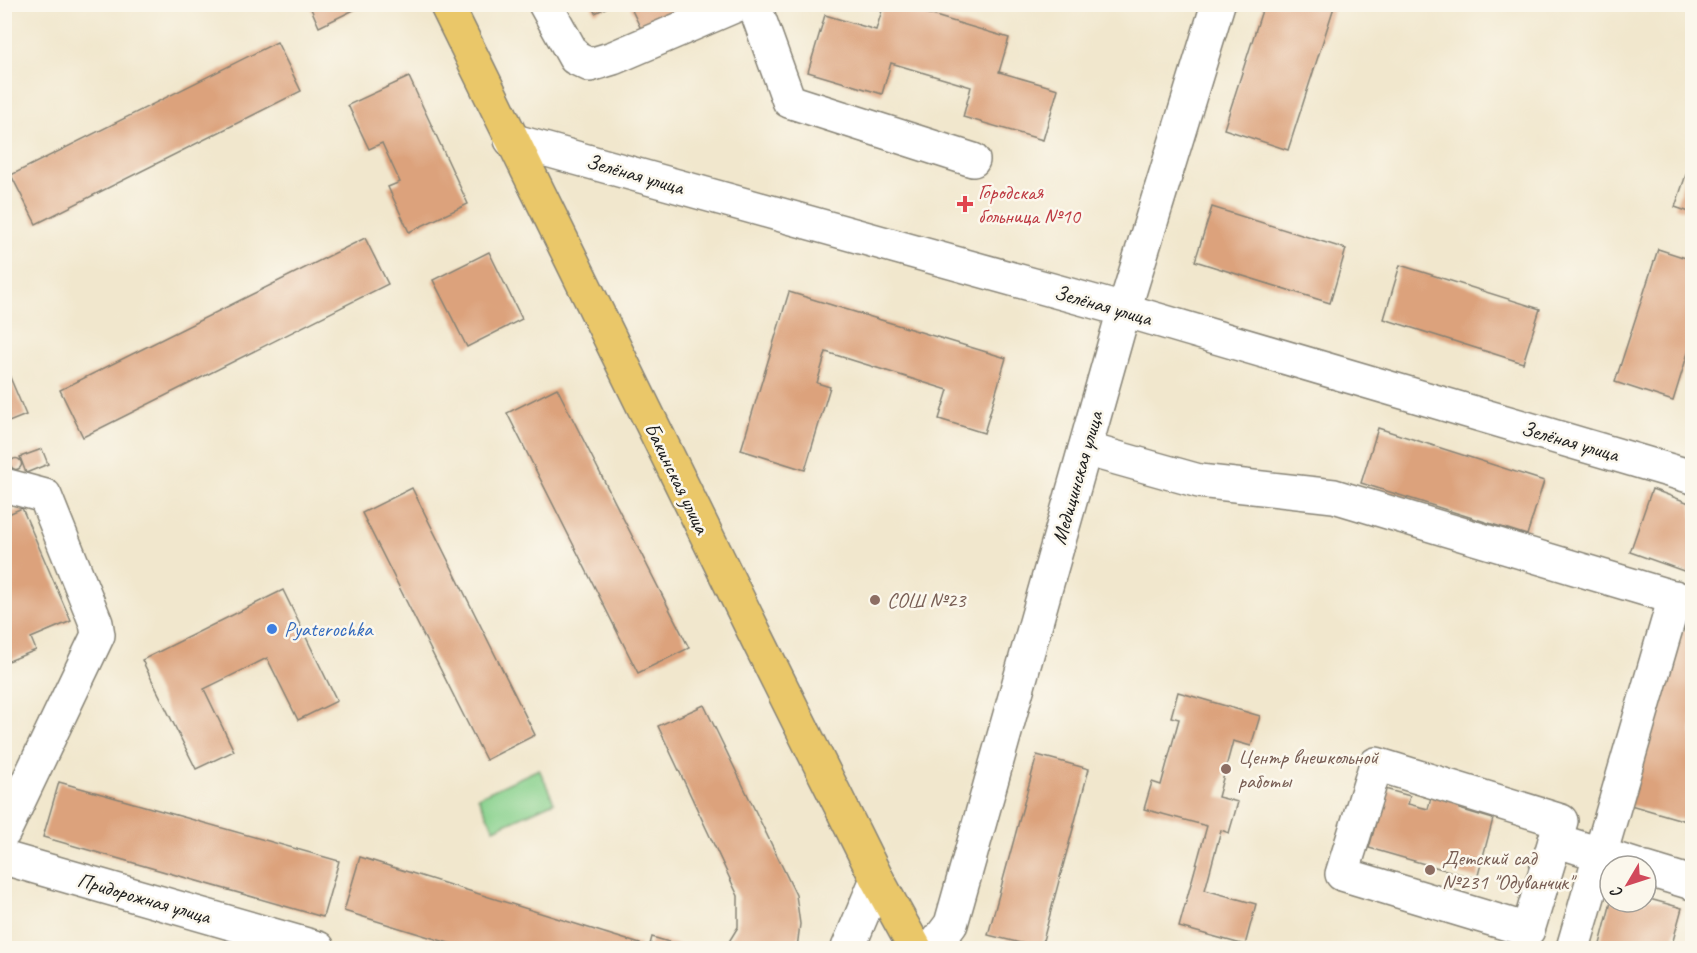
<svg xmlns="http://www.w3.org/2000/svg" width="1697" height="953" viewBox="0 0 1697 953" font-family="Caveat,sans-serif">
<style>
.green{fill:#88d18d;stroke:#527654;stroke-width:1.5}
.building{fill:#dca27c}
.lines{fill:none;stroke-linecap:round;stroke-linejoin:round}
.minor-casing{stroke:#868274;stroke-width:36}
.major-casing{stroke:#868274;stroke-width:36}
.minor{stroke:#fff;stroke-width:33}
.major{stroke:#eac769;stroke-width:33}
.health-dot{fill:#e0444e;stroke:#fbf7ec;stroke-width:2}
.education-dot{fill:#8d6e63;stroke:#fbf7ec;stroke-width:2}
.shop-dot{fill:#3f7fe0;stroke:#fbf7ec;stroke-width:2}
.labels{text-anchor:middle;stroke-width:5;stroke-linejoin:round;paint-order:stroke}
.street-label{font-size:21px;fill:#1c1c1c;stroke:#fbf7ec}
.health-label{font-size:21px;fill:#be3a42;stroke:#fbf7ec;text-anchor:start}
.education-label{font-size:21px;fill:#785e54;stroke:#fbf7ec;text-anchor:start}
.shop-label{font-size:21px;fill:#366cbe;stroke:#fbf7ec;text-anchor:start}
</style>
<rect width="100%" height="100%" fill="#fbf7ec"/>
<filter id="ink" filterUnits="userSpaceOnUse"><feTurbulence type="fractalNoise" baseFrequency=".0167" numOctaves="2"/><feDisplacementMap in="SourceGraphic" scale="12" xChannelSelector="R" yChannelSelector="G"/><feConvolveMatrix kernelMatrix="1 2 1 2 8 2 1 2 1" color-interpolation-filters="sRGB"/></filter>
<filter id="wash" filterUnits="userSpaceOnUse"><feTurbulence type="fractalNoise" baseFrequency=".008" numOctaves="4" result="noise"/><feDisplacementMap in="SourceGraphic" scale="24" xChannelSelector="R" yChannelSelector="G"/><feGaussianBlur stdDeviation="1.35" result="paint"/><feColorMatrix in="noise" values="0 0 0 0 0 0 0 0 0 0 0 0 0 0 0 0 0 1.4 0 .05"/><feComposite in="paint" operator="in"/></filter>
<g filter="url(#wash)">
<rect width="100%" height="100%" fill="#f1e7cd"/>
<path class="green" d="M 539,769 L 554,802 L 494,829 L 478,797 Z"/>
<g id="blocks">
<g class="building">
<path d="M 309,4 L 366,4 L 319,27 Z"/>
<path d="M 591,4 L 614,4 L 595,13 Z"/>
<path d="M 629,4 L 696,4 L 642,31 Z"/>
<path d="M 884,4 L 895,4 L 1009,38 L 999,72 L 1058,89 L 1043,140 L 963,117 L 971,87 L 891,63 L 882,94 L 808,72 L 825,15 L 876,30 Z"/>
<path d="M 1264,4 L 1335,4 L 1288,150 L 1224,129 Z"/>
<path d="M 277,42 L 301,91 L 36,224 L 11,175 Z"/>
<path d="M 409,77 L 468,204 L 409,232 L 388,187 L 400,182 L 382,143 L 369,149 L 348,105 Z"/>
<path d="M 1692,157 L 1692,213 L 1675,207 Z"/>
<path d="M 1212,207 L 1346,249 L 1330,303 L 1195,261 Z"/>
<path d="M 365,238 L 388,284 L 83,437 L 60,390 Z"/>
<path d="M 1658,249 L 1692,260 L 1692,340 L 1673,401 L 1615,382 Z"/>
<path d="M 489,252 L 522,319 L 467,347 L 433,280 Z"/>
<path d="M 1400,265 L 1540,309 L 1523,363 L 1384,319 Z"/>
<path d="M 789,292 L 1006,358 L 984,433 L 939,419 L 948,390 L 826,352 L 817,383 L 830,387 L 805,470 L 741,450 Z"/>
<path d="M 4,363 L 26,415 L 4,424 Z"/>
<path d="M 557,388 L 689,648 L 638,673 L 507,413 Z"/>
<path d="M 1378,428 L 1544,481 L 1527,535 L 1361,483 Z"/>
<path d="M 42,449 L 48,464 L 26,473 L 20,457 Z"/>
<circle cx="16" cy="464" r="5.5"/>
<path d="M 412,488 L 535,735 L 486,760 L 362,513 Z"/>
<path d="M 1652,489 L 1692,504 L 1692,574 L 1630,552 Z"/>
<path d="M 22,508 L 71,621 L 31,638 L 36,650 L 4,663 L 4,516 Z"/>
<path d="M 283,590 L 337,701 L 298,720 L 267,658 L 204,689 L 234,751 L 196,769 L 142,660 Z"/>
<path d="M 1678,628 L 1692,632 L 1692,798 L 1686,821 L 1627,804 Z"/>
<path d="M 1178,692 L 1260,716 L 1251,746 L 1233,741 L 1218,797 L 1238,802 L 1229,833 L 1221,830 L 1205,890 L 1256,904 L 1245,945 L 1179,927 L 1207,826 L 1144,809 L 1152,782 L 1161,785 L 1179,719 L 1171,717 Z"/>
<path d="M 704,705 L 796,895 L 800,924 L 797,948 L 725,948 L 738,927 L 738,896 L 658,726 Z"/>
<path d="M 1037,755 L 1089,769 L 1041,948 L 988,935 Z"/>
<path d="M 59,782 L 339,861 L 323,917 L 43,837 Z"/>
<path d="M 1385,789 L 1410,796 L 1408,804 L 1428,809 L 1432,794 L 1460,802 L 1459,809 L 1493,819 L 1477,879 L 1369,848 Z"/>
<path d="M 360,857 L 640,944 L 638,948 L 465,948 L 344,911 Z"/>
<path d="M 1646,898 L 1682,908 L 1671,948 L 1599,948 L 1611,902 L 1646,902 Z"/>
<path d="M 652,937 L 689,948 L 649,948 Z"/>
</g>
</g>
</g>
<g filter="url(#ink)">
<use href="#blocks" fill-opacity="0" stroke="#868274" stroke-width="1.5"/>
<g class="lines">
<g class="minor-casing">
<g id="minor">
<path d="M 545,4 L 575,58 L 590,65 L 613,58 L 739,4"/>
<path d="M 754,4 L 789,101 L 973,160"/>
<path d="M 511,140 L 1124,310 L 1692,477"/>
<path d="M 1085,449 L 1199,481 L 1334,496 L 1692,603"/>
<path d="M 4,485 L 45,496 L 96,623 L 98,635 L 4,832"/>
<path d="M 1376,764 L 1561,821 L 1528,930 L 1342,874 Z"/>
<path d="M 1555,840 L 1637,866"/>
<path d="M 4,858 L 318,948"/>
<path d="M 1646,869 L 1692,883"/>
<path d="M 848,948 L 877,879"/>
<path d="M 933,948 L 951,924 L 1124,310 L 1218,4"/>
<path d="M 1573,948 L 1675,597"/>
</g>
</g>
<g class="major-casing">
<path id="major" d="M 446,4 L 758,640 L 877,879 L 915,948"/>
</g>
<use href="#minor" class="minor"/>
<use href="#major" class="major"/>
</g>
</g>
<path class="health-dot" d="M962 195h6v6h6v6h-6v6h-6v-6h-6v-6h6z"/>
<g class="education-dot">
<circle cx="875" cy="600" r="6"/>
<circle cx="1226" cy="769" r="6"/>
<circle cx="1430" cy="870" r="6"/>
</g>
<circle class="shop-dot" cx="272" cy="629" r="6"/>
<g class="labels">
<g class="street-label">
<text transform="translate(635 174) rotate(16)" y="7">Зелёная улица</text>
<text transform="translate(1103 305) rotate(16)" y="7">Зелёная улица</text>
<text transform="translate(1570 441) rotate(16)" y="7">Зелёная улица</text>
<text transform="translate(677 478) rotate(64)" y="7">Бакинская улица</text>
<text transform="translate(1077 478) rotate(-74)" y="7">Медицинская улица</text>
<text transform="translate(144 898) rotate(16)" y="7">Придорожная улица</text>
</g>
<g class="health-label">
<text x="978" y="199">Городская<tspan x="978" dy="24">больница №10</tspan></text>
</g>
<g class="education-label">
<text x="887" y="607">СОШ №23</text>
<text x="1238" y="764">Центр внешкольной<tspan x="1238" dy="24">работы</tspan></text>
<text x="1442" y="865">Детский сад<tspan x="1442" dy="24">№231 "Одуванчик"</tspan></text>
</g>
<g class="shop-label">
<text x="284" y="636">Pyaterochka</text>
</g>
</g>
<rect width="1697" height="953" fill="none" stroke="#fbf7ec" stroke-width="24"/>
<g transform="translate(1628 884) rotate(231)"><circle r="28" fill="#fbf7ec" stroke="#a29f99" stroke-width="1.5"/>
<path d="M0-4.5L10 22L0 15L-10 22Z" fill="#d1495b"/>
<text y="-9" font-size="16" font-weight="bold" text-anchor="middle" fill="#1c1c1c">С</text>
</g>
</svg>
